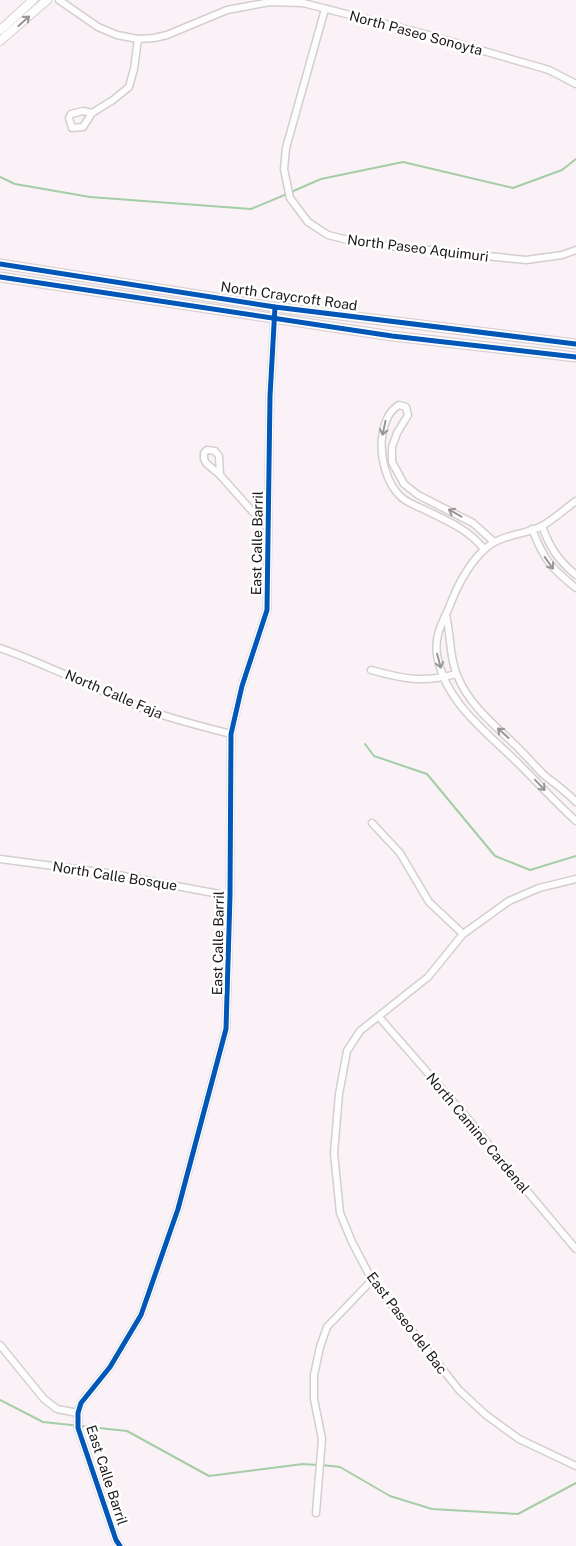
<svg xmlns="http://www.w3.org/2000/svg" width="576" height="1546" viewBox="0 0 576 1546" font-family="'Public Sans',sans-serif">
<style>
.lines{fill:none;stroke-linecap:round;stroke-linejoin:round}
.stream{stroke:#a5cda6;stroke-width:2}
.minor-casing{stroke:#d4ced0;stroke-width:9}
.tertiary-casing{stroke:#d4ced0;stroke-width:10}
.secondary-casing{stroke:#d4ced0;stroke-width:11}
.minor{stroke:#fefdfe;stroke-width:6}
.tertiary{stroke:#fefdfe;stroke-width:8}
.secondary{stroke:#f5f0f3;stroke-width:9}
.cycleway-casing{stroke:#fff;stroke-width:8}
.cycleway{stroke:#0057b8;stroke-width:5}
.oneway{stroke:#989696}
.labels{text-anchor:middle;stroke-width:5;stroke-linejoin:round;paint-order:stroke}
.street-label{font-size:14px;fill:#1c1718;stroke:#fff}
</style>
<rect width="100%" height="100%" fill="#faf2f6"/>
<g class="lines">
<g class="stream">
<path d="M 0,177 L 15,184 L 90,197 L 251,209 L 287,194"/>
<path d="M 291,192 L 321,179 L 403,162 L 513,188 L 562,170 L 576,159"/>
<path d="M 365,744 L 374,756 L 427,774 L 495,856 L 530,870 L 576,856"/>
<path d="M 0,1400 L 43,1422 L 127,1431 L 209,1476 L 303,1464 L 317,1465"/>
<path d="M 322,1465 L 340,1467 L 390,1496 L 432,1509 L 518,1514 L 576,1483"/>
</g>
<g class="minor-casing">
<g id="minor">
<path d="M 59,0 L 98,27 L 117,35 L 138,39 L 154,38 L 167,35 L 227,10 L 270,2 L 303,3 L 425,34 L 549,70 L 576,84"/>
<path d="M 325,9 L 286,148 L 284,169 L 290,198 L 308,222 L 328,235 L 360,243 L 526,260 L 562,255 L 576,250"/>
<path d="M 92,113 L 83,111 L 71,114 L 69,118 L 72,128 L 83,127 L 92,113 L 113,100 L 129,87 L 134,69 L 138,39"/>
<path d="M 220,475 L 219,456 L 215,451 L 207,450 L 204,453 L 204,459 L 206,463 L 220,475 L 268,529"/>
<path d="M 576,501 C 565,509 554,519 542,526 C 525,535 502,534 486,548 C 469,563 458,584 450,605 C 443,622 434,635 437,655 C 445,703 487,732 520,765 C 538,783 556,803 576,821"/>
<path d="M 542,526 C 550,548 558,560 576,575"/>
<path d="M 532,529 C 544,560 551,568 576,588"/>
<path d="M 484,549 C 467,528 447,521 423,509 C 416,506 406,502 400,496 C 386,482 380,457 382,438 C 384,425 387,412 399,405 L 406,407 L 408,415 L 397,433 L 392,447 L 392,462 L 404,484 L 418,495 L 473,523 L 494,542"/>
<path d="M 446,615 C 451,635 449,656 457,675 C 468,703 491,722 512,742 C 523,752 533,764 544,775 C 555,784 567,792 576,802"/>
<path d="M 0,648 C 49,665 94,689 142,708 C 171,719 200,726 231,734"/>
<path d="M 371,670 C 403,679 424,683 456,674"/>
<path d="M 372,823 L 400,853 L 429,902 L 463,934"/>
<path d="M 0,859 L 107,873 L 230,896"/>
<path d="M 576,879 L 539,888 L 509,901 L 463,934 L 428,977 L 360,1031 L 347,1051 L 339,1094 L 334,1153 L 340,1213 L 352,1242 L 372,1280 L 459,1390 L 486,1415 L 519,1439 L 576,1466"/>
<path d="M 379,1017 L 469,1120 L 510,1171 L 576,1249"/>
<path d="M 0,1345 L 44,1399 L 57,1409 L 78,1413"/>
<path d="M 316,1513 L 322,1439 L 314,1399 L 314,1375 L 320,1347 L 327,1327 L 372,1280"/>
<path d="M 120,1546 L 116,1540 L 78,1428 L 78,1413 L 81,1403 L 110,1367 L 141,1315 L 178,1209 L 226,1029 L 230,896 L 231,734 L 242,686 L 267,610 L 270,396 L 275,307"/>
</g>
</g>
<g class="tertiary-casing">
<g id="tertiary">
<path d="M 0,30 L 7,24 L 33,0"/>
<path d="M 0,41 L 47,0"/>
</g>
</g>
<g class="secondary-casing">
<g id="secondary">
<path d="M 0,264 L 275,307 L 576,344"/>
<path d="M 0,277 L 392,336 L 576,357"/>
</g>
</g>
<use href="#minor" class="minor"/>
<use href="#tertiary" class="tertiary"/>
<use href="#secondary" class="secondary"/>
<g class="cycleway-casing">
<g id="cycleway">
<path d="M 0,264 L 275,307 L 576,344"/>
<path d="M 0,277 L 392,336 L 576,357"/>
<path d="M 120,1546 L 116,1540 L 78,1428 L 78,1413 L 81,1403 L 110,1367 L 141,1315 L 178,1209 L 226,1029 L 230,896 L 231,734 L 242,686 L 267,610 L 270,396 L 275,307"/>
</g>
</g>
<use href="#cycleway" class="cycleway"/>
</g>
<defs><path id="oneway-shaft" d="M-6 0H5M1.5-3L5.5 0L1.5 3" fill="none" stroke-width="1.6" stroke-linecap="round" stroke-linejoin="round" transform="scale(1.25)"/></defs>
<g class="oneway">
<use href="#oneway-shaft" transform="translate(24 21) rotate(-42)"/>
<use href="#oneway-shaft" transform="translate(384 428) rotate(102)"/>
<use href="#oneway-shaft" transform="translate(455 513) rotate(-151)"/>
<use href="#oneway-shaft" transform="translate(549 563) rotate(54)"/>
<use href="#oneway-shaft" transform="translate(439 661) rotate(75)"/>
<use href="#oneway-shaft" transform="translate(503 733) rotate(-138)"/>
<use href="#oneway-shaft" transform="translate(540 785) rotate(46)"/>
</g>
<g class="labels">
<g class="street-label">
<text transform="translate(416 33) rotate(15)" y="5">North Paseo Sonoyta</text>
<text transform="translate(418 248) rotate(7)" y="5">North Paseo Aquimuri</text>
<text transform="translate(289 296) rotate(8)" y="5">North Craycroft Road</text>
<text transform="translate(257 543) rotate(-89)" y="5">East Calle Barril</text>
<text transform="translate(114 694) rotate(23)" y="5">North Calle Faja</text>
<text transform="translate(115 876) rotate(9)" y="5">North Calle Bosque</text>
<text transform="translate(218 943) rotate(-89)" y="5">East Calle Barril</text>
<text transform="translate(478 1133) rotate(50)" y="5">North Camino Cardenal</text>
<text transform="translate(407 1323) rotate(53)" y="5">East Paseo del Bac</text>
<text transform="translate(107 1475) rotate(72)" y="5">East Calle Barril</text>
</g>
</g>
</svg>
